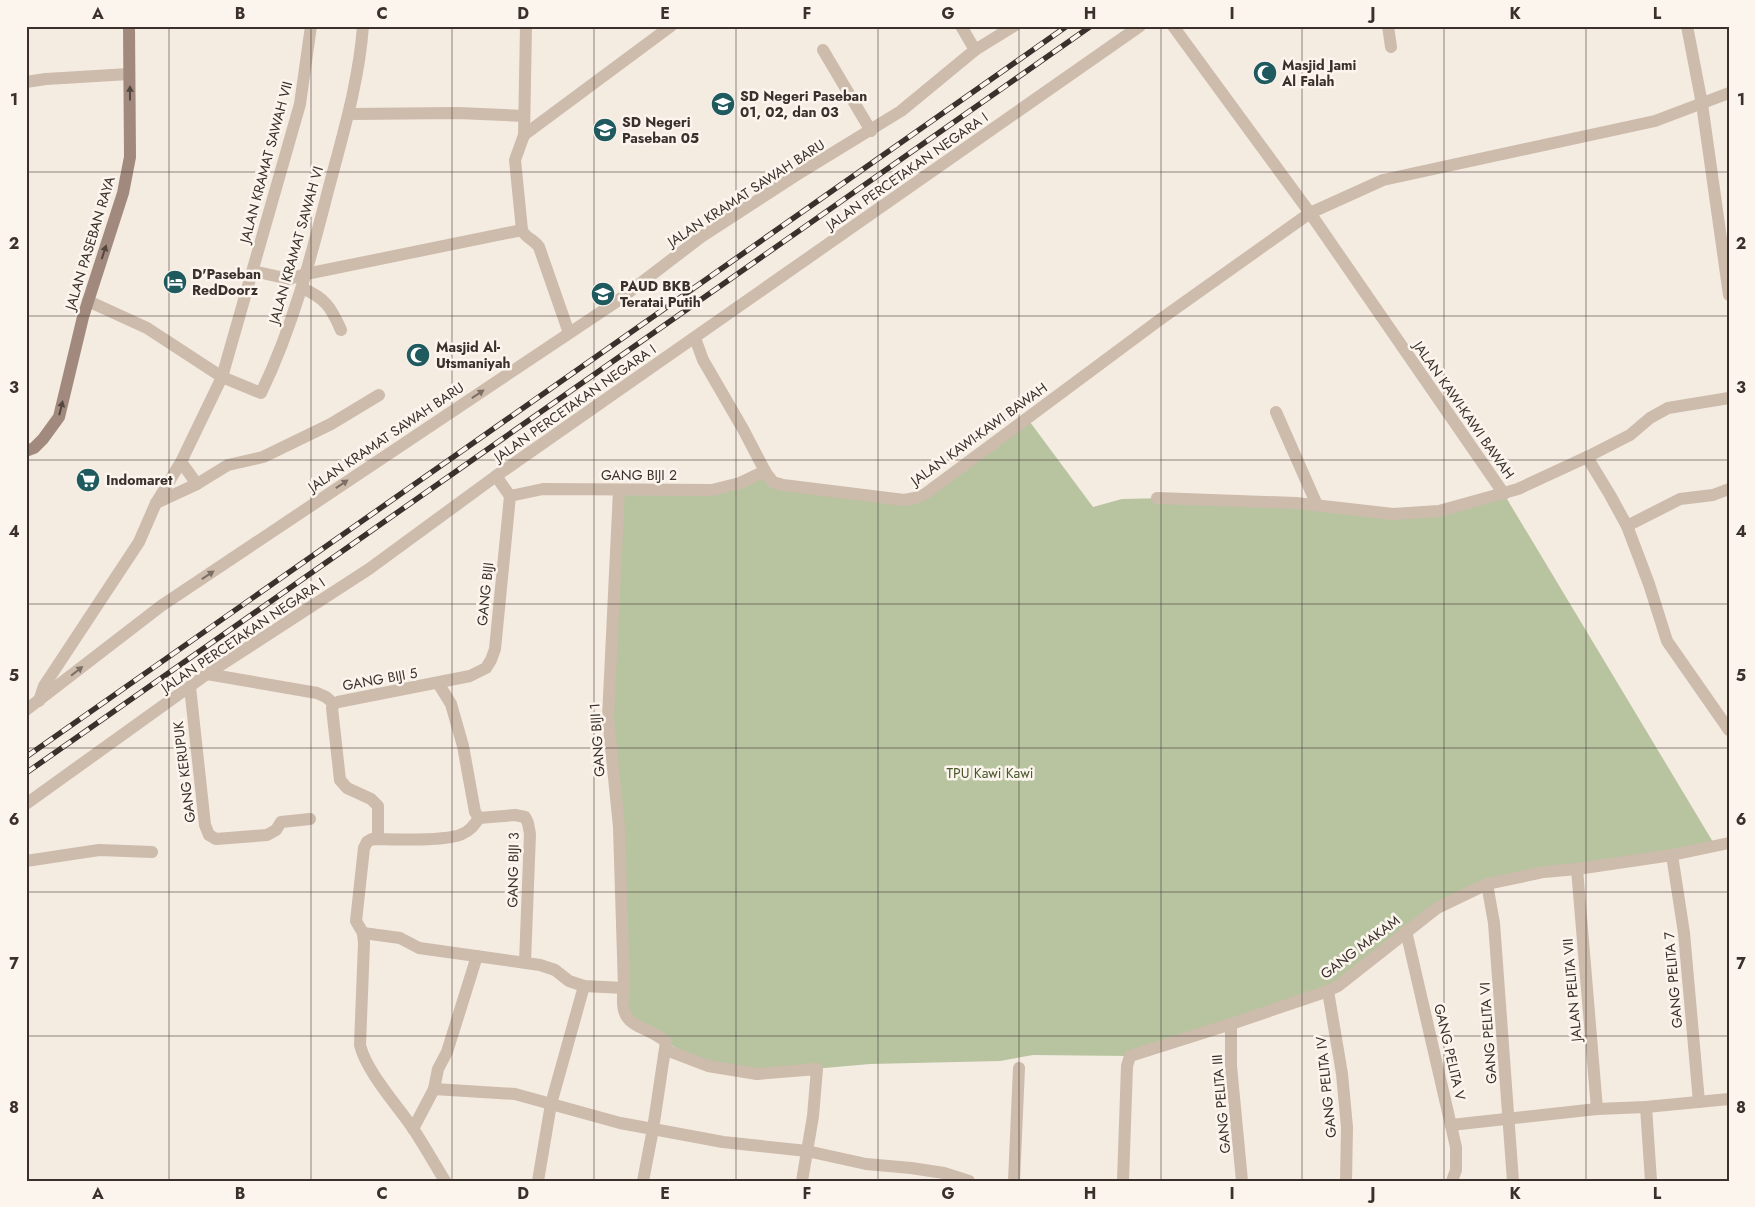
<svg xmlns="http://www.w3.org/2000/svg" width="1755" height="1207" viewBox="0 0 1755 1207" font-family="Jost,sans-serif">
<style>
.green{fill:#b8c4a0}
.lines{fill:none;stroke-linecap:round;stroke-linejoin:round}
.minor{stroke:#cdbbac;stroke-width:12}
.tertiary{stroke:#cdbbac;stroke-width:12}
.secondary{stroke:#a18a7d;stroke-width:12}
.rail-casing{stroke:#3b302b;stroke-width:5.5}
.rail{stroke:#fbf5ee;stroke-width:4;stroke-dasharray:11;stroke-linecap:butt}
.oneway{fill:#544640}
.oneway2{fill:#7d6f65}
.grid{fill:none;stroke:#3b302b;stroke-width:1;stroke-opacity:0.55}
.labels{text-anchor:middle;stroke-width:5;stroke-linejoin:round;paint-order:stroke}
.poi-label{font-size:14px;font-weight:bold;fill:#3b302b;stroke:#fbf5ee;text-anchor:start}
.street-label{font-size:14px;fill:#3b302b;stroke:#fbf5ee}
.park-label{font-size:14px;fill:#4a5a2e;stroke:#fbf5ee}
.neatline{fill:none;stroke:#3b302b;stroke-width:2}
.grid-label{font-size:16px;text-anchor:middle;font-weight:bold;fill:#3b302b}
</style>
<rect width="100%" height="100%" fill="#f4ebe1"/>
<path class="green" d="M 1027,418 L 1093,507 L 1122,499 L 1168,498 L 1393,514 L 1504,494 L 1716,847 L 1522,877 L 1437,908 L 1338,986 L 1130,1056 L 1033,1055 L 1000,1061 L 870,1064 L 757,1074 L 708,1066 L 629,1021 L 608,718 L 619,490 L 712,490 L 765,471 L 773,482 L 915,498 Z"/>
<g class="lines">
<g class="minor">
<path d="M 526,26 L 524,135 L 515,160 L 522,230 C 525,238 534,239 539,247 L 569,333"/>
<path d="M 961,26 L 975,50"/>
<path d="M 1173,26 L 1310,213 L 1504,494"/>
<path d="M 1388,26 L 1391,47"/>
<path d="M 1687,26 L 1702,104 L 1729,295"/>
<path d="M 823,50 L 871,131"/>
<path d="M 26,82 L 46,79 L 129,74"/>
<path d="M 349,114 L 458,113 L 524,116"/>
<path d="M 524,135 L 671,26"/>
<path d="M 253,271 L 289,279 L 306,274 L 522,230"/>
<path d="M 302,288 C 325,298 331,307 341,330"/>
<path d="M 88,301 L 147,328 L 222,377 L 261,393 C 293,327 311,257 329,187 C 343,134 359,81 363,26"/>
<path d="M 695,338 L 703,360 L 743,429 L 766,473 L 773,482 L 783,485 L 904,500 L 915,498 L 925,494 L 1158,321 L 1310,213 L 1383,180 L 1655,121 L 1729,93"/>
<path d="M 1276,412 L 1317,505"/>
<path d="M 1587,457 L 1610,495 L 1627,526 L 1649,584 L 1667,641 L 1729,730"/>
<path d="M 197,484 L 228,465 L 263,457 L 331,424 L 379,395"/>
<path d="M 619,490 L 608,718 L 619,827 L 624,988"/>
<path d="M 510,496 L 543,489 L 712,490 L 740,483 L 765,471"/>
<path d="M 1157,498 L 1296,503 L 1393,514 L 1439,511 L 1518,489 L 1587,457 L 1630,435 L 1650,418 L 1668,408 L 1729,398"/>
<path d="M 156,503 L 197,484 L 181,462"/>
<path d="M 1627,526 L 1680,499 L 1713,495 L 1729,489"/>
<path d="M 207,674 L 317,693 L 326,697 L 334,704"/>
<path d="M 438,683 L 451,704 L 463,746 L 475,812 L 479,818 L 515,815 L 525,817 L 528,823 L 530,834 L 525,962"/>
<path d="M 190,687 L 205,825 L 209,835 L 216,839 L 267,835 L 276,830 L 281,822 L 310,819"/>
<path d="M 39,701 L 44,686 L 139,542 L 156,503 L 181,462 L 222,377 L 300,104 L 311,26"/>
<path d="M 26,804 L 207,674 L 369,569 L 496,476 L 1140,26"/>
<path d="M 378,839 L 378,806 L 371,799 L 347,788 L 340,780 L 332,708 L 334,704 L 338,702 L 470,676 L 486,668 L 491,660 L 495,649 L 510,496 L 496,476"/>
<path d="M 1672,855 L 1684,933 L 1699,1102"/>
<path d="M 26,861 L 99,850 L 152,852"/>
<path d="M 1577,869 L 1597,1109"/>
<path d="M 1487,884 L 1494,923 L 1513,1181"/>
<path d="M 1406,931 L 1456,1147 L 1456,1170 L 1452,1181"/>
<path d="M 363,933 L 400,938 L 419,948 L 540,965 L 555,970 L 569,981 L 584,986 L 624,988 C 617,1031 643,1022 666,1042 L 653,1129 L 723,1142 L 807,1151 L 866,1164 L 911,1168 L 944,1173 L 969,1181"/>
<path d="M 1328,991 L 1342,1074 L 1347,1127 L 1346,1181"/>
<path d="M 1231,1024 L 1231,1066 L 1242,1181"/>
<path d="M 666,1050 L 708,1066 L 757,1074 L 817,1069 L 813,1116 L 802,1181"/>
<path d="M 434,1089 L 515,1094 L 620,1123 L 653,1129 L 643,1181"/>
<path d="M 1646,1107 L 1651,1181"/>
<path d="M 1451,1125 L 1597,1109 L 1646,1107 L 1729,1099"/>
<path d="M 413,1129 L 434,1089 L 438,1069 L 447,1052 L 477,956"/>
<path d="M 445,1181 C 434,1163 424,1145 412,1127 C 397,1105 366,1071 360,1045 L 364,943 L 363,933 L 356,921 L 364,848 L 367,842 L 372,839 C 392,839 446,842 462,834 C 470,831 474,825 479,818"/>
<path d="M 538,1181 L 551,1104 L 584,986"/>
<path d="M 1014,1181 L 1019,1068"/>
<path d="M 1123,1181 L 1127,1066 L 1130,1056 L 1231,1024 L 1328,991 L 1338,986 L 1437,908 L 1487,884 L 1544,872 L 1577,869 L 1672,855 L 1729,843"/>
</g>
<path class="tertiary" d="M 26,710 L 161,606 L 616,302 L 701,237 L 795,176 L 901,111 L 975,50 L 1014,26"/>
<path class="secondary" d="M 26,451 L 34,448 L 43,439 L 59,417 L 83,317 L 123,193 L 130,157 L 129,26"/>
<g class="rail-casing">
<g id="rail">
<path d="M 26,757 L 1067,26"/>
<path d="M 26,773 L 1091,26"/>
</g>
</g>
<use href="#rail" class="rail"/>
</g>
<defs><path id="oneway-solid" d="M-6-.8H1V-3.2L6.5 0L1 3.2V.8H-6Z" transform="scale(1.25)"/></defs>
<g class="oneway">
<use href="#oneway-solid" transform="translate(130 93) rotate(-90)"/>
<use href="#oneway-solid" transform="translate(104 252) rotate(-72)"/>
<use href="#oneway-solid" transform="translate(61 408) rotate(-76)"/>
</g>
<g class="oneway2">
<use href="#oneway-solid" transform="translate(478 394) rotate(-34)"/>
<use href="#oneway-solid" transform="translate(342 484) rotate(-34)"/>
<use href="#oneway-solid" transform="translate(208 575) rotate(-34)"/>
<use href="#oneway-solid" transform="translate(77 671) rotate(-38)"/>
</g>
<path class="grid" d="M 169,26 L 169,1181M 311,26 L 311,1181M 452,26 L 452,1181M 594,26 L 594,1181M 736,26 L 736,1181M 878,26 L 878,1181M 1019,26 L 1019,1181M 1161,26 L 1161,1181M 1302,26 L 1302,1181M 1444,26 L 1444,1181M 1586,26 L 1586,1181M 26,172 L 1729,172M 26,316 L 1729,316M 26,460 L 1729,460M 26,604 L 1729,604M 26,748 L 1729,748M 26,892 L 1729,892M 26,1036 L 1729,1036"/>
<defs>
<g id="mosque-disc" transform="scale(1.25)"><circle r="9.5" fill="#1f5a5e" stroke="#fbf5ee"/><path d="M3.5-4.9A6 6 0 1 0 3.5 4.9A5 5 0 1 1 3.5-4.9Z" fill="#fff"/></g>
<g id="school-disc" transform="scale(1.25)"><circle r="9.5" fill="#1f5a5e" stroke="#fbf5ee"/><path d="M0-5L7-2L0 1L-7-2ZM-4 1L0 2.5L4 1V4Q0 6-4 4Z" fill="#fff"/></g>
<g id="hotel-disc" transform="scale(1.25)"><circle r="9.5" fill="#1f5a5e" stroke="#fbf5ee"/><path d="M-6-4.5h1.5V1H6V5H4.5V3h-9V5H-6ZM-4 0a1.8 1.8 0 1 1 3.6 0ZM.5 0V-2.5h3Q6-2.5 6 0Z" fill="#fff"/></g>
<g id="supermarket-disc" transform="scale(1.25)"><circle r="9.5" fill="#1f5a5e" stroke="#fbf5ee"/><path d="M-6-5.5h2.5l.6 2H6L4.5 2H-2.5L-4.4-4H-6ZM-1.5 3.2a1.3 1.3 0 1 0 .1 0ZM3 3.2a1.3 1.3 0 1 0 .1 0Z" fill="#fff"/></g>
</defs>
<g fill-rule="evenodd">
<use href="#mosque-disc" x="1265" y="73"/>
<use href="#school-disc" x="723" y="104"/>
<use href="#school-disc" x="605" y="130"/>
<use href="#hotel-disc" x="175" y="282"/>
<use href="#school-disc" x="603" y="294"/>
<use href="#mosque-disc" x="418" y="355"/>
<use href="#supermarket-disc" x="88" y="480"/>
</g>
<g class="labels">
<g class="poi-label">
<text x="1282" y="70">Masjid Jami<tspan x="1282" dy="16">Al Falah</tspan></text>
<text x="740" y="101">SD Negeri Paseban<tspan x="740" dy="16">01, 02, dan 03</tspan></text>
<text x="622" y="127">SD Negeri<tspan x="622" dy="16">Paseban 05</tspan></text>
<text x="192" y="279">D'Paseban<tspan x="192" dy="16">RedDoorz</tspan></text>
<text x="620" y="291">PAUD BKB<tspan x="620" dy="16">Teratai Putih</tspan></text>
<text x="436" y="352">Masjid Al-<tspan x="436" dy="16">Utsmaniyah</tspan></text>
<text x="106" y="485">Indomaret</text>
</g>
<g class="street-label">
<text transform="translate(266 162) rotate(-75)" y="5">JALAN KRAMAT SAWAH VII</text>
<text transform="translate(907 171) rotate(-35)" y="5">JALAN PERCETAKAN NEGARA I</text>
<text transform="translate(746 193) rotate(-33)" y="5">JALAN KRAMAT SAWAH BARU</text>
<text transform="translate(90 243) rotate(-73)" y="5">JALAN PASEBAN RAYA</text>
<text transform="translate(296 245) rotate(-74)" y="5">JALAN KRAMAT SAWAH VI</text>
<text transform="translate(575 403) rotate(-35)" y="5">JALAN PERCETAKAN NEGARA I</text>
<text transform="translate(1464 410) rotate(55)" y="5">JALAN KAWI-KAWI BAWAH</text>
<text transform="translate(979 434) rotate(-36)" y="5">JALAN KAWI-KAWI BAWAH</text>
<text transform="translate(386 437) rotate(-34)" y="5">JALAN KRAMAT SAWAH BARU</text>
<text x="639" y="480">GANG BIJI 2</text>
<text transform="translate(485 594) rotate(-84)" y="5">GANG BIJI</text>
<text transform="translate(243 635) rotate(-34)" y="5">JALAN PERCETAKAN NEGARA I</text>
<text transform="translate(380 679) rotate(-10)" y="5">GANG BIJI 5</text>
<text transform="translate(597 740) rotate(-94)" y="5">GANG BIJI 1</text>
<text transform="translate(184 772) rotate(-97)" y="5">GANG KERUPUK</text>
<text transform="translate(513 870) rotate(-89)" y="5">GANG BIJI 3</text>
<text transform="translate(1360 947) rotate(-37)" y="5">GANG MAKAM</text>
<text transform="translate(1673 980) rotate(-95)" y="5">GANG PELITA 7</text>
<text transform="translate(1572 990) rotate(-95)" y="5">JALAN PELITA VII</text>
<text transform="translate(1488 1033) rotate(-94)" y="5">GANG PELITA VI</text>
<text transform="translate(1450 1052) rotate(77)" y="5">GANG PELITA V</text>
<text transform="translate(1326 1087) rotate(-96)" y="5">GANG PELITA IV</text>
<text transform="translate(1221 1104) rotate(-95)" y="5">GANG PELITA III</text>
</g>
<g class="park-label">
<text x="990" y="778">TPU Kawi Kawi</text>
</g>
</g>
<rect width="1755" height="1207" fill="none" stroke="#fbf5ee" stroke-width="55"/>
<rect x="28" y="28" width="1700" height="1152" class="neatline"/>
<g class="grid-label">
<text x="98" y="19">A</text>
<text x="240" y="19">B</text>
<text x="382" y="19">C</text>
<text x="523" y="19">D</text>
<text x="665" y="19">E</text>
<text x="807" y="19">F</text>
<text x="948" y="19">G</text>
<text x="1090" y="19">H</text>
<text x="1232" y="19">I</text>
<text x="1373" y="19">J</text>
<text x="1515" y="19">K</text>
<text x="1657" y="19">L</text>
<text x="14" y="105">1</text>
<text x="1741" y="105">1</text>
<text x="14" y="249">2</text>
<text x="1741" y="249">2</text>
<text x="14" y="393">3</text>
<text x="1741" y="393">3</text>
<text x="14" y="537">4</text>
<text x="1741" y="537">4</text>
<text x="14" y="681">5</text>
<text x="1741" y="681">5</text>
<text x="14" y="825">6</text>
<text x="1741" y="825">6</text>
<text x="14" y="969">7</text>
<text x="1741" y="969">7</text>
<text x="14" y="1113">8</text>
<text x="1741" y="1113">8</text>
<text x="98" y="1199">A</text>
<text x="240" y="1199">B</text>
<text x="382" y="1199">C</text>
<text x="523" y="1199">D</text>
<text x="665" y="1199">E</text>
<text x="807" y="1199">F</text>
<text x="948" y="1199">G</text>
<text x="1090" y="1199">H</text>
<text x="1232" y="1199">I</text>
<text x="1373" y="1199">J</text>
<text x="1515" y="1199">K</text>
<text x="1657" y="1199">L</text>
</g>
</svg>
